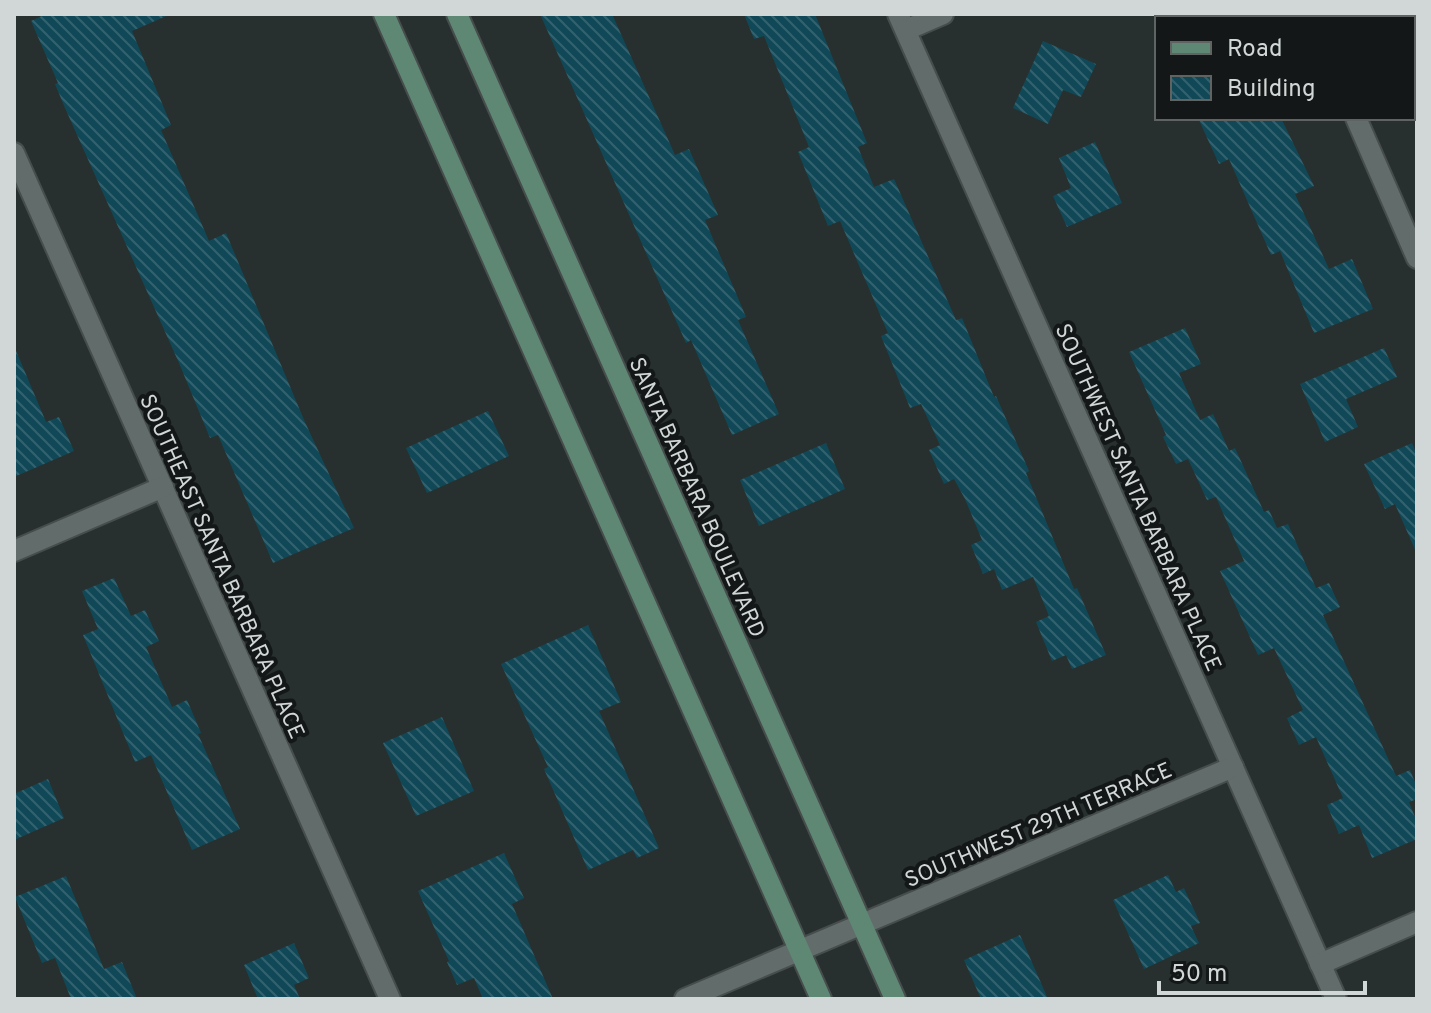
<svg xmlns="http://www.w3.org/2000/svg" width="1431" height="1013" viewBox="0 0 1431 1013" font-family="Overpass,sans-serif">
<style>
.building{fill:url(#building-back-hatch)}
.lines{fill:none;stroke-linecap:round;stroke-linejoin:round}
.street-casing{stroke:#464d4c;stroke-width:24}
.secondary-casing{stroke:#464d4c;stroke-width:24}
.street{stroke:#626c6b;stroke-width:20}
.secondary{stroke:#5e8874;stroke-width:20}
.labels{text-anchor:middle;stroke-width:8;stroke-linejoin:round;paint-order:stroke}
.street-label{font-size:22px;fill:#d1d7d6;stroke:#131717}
</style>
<defs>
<pattern id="building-back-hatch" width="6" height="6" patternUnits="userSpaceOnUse" patternTransform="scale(2)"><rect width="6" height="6" fill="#114857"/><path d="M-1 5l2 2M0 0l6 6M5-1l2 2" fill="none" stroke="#33626e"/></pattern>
</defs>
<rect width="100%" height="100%" fill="#27302f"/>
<g class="building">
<path d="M 46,14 L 171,14 L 132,31 L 171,125 L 161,130 L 209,241 L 226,233 L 304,420 L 354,528 L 273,563 L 218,435 L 210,438 L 179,363 L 65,108 L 55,84 L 58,83 L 31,21 Z"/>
<path d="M 540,14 L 612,14 L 675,155 L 689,149 L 718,215 L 705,220 L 746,317 L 738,320 L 779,414 L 732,435 L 691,340 L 686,343 Z"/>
<path d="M 744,14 L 815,14 L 867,143 L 858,147 L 874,187 L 894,179 L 956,320 L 962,318 L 994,397 L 996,396 L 1029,471 L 1026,473 L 1074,589 L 1077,588 L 1106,655 L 1072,669 L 1066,655 L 1052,661 L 1036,622 L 1049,616 L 1033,577 L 1002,590 L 994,569 L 983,574 L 971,545 L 982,540 L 965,499 L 954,479 L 944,484 L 929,450 L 940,445 L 921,404 L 910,408 L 881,336 L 888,333 L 840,221 L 828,226 L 798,152 L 809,147 L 764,36 L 754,39 Z"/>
<path d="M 1043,41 L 1096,64 L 1081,97 L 1063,90 L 1048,124 L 1013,108 Z"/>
<path d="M 1198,118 L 1281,118 L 1314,186 L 1295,194 L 1329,269 L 1352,259 L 1373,309 L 1314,333 L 1280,251 L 1271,255 L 1229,159 L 1219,164 Z"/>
<path d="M 1095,142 L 1122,203 L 1067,227 L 1053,196 L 1071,188 L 1059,158 Z"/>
<path d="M 1185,328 L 1201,364 L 1179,373 L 1200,420 L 1213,414 L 1229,451 L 1235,448 L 1264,512 L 1269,510 L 1277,528 L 1288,524 L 1316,588 L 1329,583 L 1340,607 L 1323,615 L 1396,776 L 1410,770 L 1417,787 L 1417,799 L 1409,802 L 1417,822 L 1417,839 L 1372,858 L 1359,825 L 1339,834 L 1327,805 L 1343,798 L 1316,737 L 1299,745 L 1287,718 L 1303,710 L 1274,648 L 1258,655 L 1220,571 L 1244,561 L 1216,497 L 1207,500 L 1188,459 L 1176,464 L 1163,437 L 1166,435 L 1129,352 Z"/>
<path d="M 14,346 L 46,422 L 59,417 L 74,451 L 14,477 Z"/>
<path d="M 1384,348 L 1397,377 L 1346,399 L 1358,427 L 1325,442 L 1300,384 Z"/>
<path d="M 488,411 L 509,456 L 427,493 L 406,448 Z"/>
<path d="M 826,443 L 845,489 L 759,526 L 740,480 Z"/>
<path d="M 1412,443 L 1417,455 L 1417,554 L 1395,504 L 1385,509 L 1364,464 Z"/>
<path d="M 114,578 L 131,616 L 145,610 L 159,641 L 146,647 L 172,707 L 187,700 L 201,733 L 198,734 L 240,829 L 192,850 L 151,755 L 135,762 L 83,635 L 98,629 L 82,591 Z"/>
<path d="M 588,625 L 621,702 L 599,711 L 659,848 L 637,858 L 633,850 L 588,870 L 544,769 L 548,767 L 501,664 Z"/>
<path d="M 442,717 L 474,791 L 416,816 L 383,743 Z"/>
<path d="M 48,779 L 64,818 L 14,840 L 14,794 Z"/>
<path d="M 504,853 L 524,898 L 512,904 L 553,999 L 483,999 L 474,978 L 457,985 L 447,962 L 449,961 L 418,891 Z"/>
<path d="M 1168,875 L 1176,892 L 1184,888 L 1200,923 L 1191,926 L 1199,943 L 1144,969 L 1113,900 Z"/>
<path d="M 66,876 L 104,969 L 122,962 L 137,999 L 71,999 L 55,958 L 42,963 L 15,897 Z"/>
<path d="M 1020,935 L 1048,999 L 981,999 L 964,960 Z"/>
<path d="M 294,943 L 309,978 L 294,985 L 300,999 L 258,999 L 244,965 Z"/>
</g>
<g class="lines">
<g class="street-casing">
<g id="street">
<path d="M 898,14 L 1336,999"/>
<path d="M 1310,14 L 1312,18"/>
<path d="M 906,30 L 943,14"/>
<path d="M 1356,118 L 1417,258"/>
<path d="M 14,153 L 390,999"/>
<path d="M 14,551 L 163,487"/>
<path d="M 1320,964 L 1417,922"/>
<path d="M 685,999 L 1233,767"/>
</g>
</g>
<g class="secondary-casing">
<g id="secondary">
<path d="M 384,14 L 821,999"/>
<path d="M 457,14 L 895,999"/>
</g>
</g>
<use href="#street" class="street"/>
<use href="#secondary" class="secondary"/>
</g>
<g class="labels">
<g class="street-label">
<text transform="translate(698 497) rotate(66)" y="8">SANTA BARBARA BOULEVARD</text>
<text transform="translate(1139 497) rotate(66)" y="8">SOUTHWEST SANTA BARBARA PLACE</text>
<text transform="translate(223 566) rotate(66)" y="8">SOUTHEAST SANTA BARBARA PLACE</text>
<text transform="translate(1038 824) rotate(-23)" y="8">SOUTHWEST 29TH TERRACE</text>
</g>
</g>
<rect width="1431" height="1013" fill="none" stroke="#d1d7d6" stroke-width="32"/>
<rect x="1155" y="16" width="260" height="104" fill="#131717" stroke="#5f6463" stroke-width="2"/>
<rect x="1171" y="42" width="40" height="12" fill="#5e8874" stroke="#5f6463" stroke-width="2"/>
<text x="1227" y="56" font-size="24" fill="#d1d7d6">Road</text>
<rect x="1171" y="76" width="40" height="24" fill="url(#building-back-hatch)" stroke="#5f6463" stroke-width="2"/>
<text x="1227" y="96" font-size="24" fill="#d1d7d6">Building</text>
<path d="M1159 981v12h206v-12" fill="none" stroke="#d1d7d6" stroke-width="4"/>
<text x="1171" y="981" font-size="24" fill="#d1d7d6" stroke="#131717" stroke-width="6" paint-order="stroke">50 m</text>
</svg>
